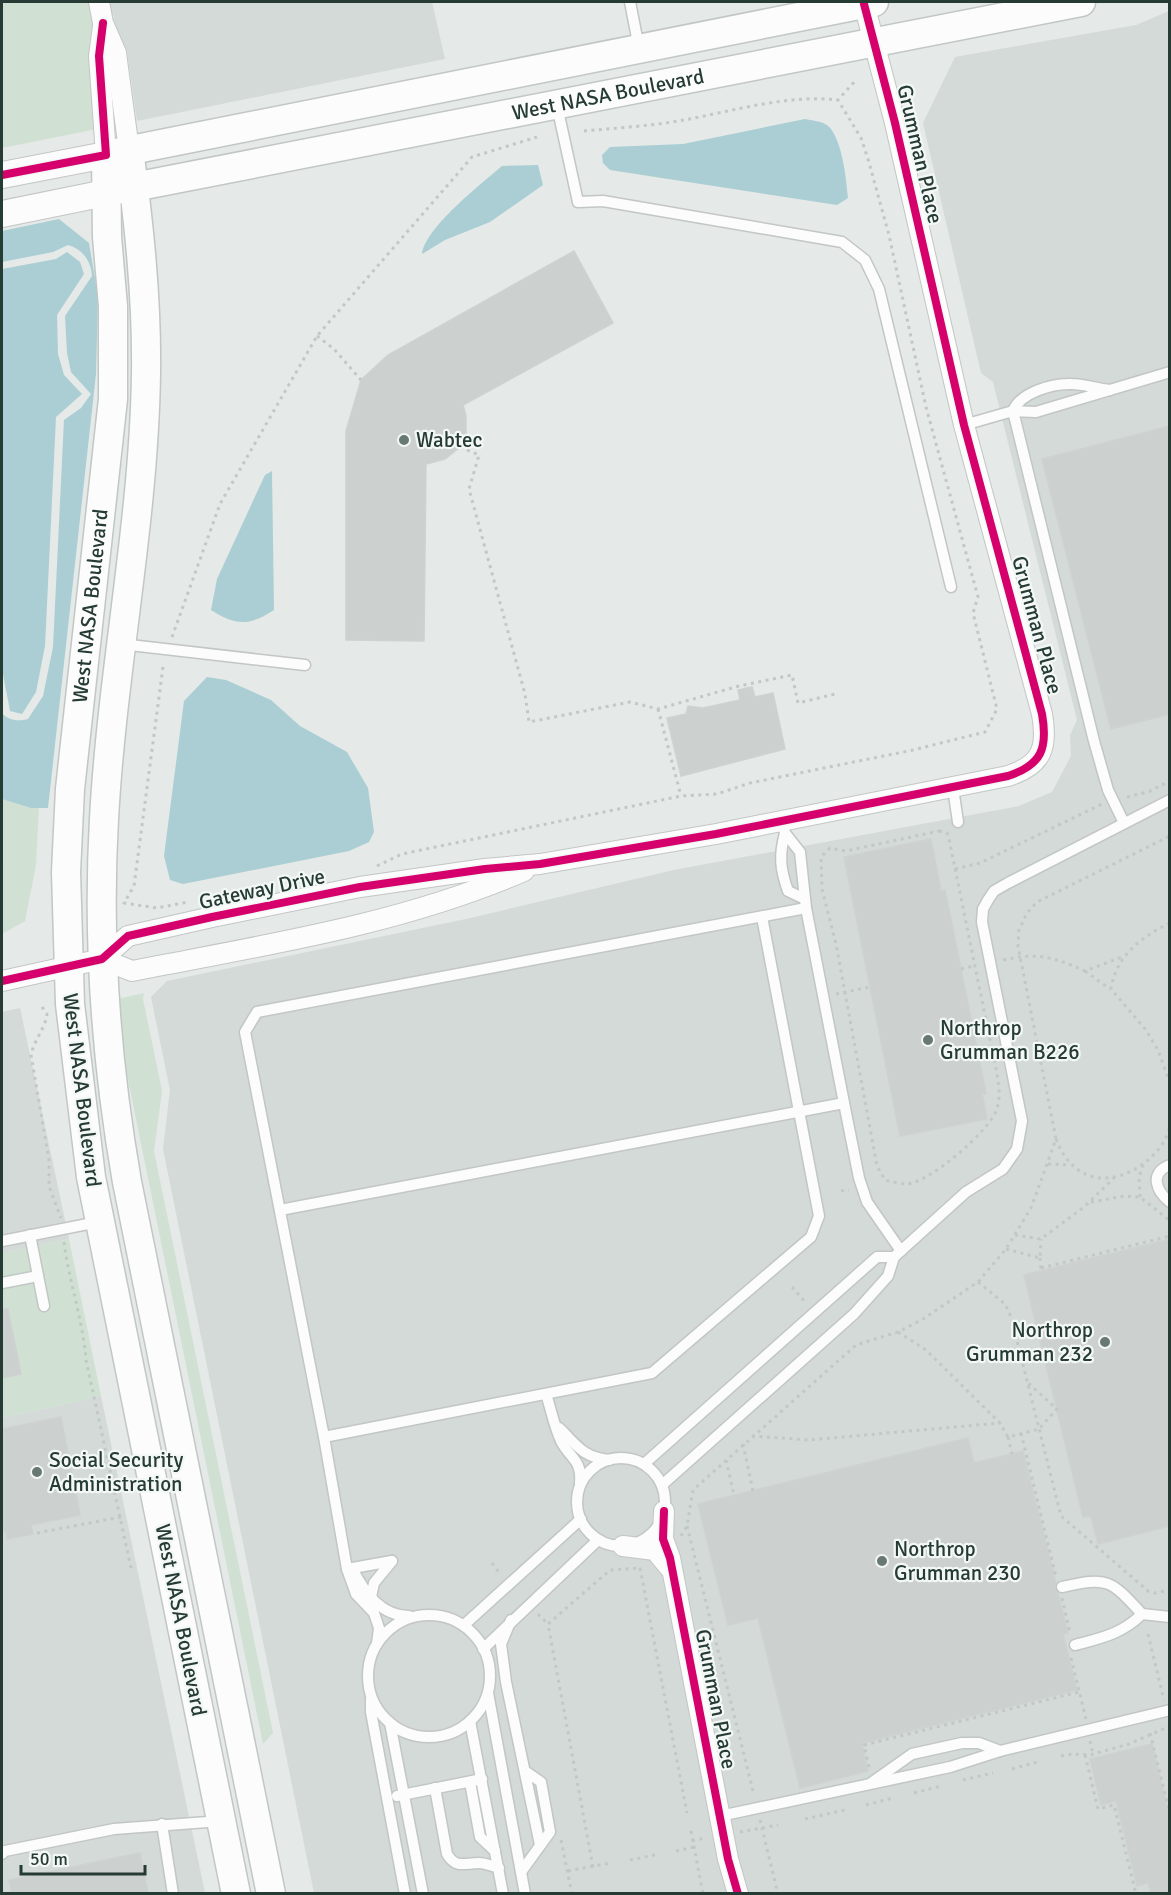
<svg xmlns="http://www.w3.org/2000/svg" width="1171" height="1895" viewBox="0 0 1171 1895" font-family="Signika,sans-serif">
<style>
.built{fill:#d3dad7}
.green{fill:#d0e1d4}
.water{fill:#aaced3}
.building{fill:#ccd1cf;stroke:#ced2d0;stroke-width:1.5}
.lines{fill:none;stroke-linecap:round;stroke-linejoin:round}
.service-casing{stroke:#c2c6c4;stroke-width:13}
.minor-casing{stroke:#c2c6c4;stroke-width:22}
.tertiary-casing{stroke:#c2c6c4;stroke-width:28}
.secondary-casing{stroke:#c1c7c4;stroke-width:31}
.path{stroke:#c2c9c5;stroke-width:3;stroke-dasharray:3 4.5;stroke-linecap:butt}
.service{stroke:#fbfcfb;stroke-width:10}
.minor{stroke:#fbfcfb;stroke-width:20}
.tertiary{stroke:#fbfcfb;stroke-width:26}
.secondary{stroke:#fbfcfb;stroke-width:28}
.cycleway-casing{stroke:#f3f8f6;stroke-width:11}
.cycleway{stroke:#d6006c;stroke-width:8}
.poi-dot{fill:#687873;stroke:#f3f8f6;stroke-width:2}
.labels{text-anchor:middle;stroke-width:4.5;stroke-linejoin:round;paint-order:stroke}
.street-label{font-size:21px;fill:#253b34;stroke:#f3f8f6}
.poi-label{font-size:21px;fill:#253b34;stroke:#f3f8f6;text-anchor:start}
</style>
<rect width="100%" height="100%" fill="#e5e9e7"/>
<g class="built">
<path d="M 109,2 L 432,2 L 445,59 L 137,121 L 127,51 L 113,22 L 114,16 L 112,15 Z"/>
<path d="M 1169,11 L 1169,1893 L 314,1893 L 163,1149 L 170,1090 L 151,997 L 167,981 L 466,919 L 674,870 L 1019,806 L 1052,792 L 1071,756 L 1070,735 L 1077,720 L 993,382 L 981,373 L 923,123 L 955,57 L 1136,25 Z"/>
<path d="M 20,1008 L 69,1239 L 2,1253 L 2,1012 Z"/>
<path d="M 101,1396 L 205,1893 L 2,1893 L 2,1418 Z"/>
</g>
<g class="green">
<path d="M 2,2 L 89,2 L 93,24 L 89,44 L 97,129 L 2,148 Z"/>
<path d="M 2,799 L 39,807 L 36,865 L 25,921 L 2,934 L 2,876 C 5,868 2,812 2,799 Z"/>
<path d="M 144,993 L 143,999 L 162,1091 L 154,1151 L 273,1733 L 263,1744 L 122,1050 L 117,999 Z"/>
<path d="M 69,1239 L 101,1396 L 2,1418 L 2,1253 Z"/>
</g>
<g class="water">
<path d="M 805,119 C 814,121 825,121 831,129 C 843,146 846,178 848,198 L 837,205 L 610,170 L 603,163 L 602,155 L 610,147 L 683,144 Z"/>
<path d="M 538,165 L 543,185 L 490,222 L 445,240 L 422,254 C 425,228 481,184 502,166 Z"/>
<path d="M 59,219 L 89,243 L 98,296 L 96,374 L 48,808 L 31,808 L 2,799 L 2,713 C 7,720 19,722 28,719 L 43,696 L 53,647 L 64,420 L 81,408 L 91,394 L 71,372 L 67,353 L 65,316 L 92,276 C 91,260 82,249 68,245 L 53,252 L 2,262 L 2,231 Z"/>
<path d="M 67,252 L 80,262 L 84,274 L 57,315 L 58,354 L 64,375 L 82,394 L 56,417 L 45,646 L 36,692 L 22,714 L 10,711 L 2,669 L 2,269 L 56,259 Z"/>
<path d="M 272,471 L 274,610 C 249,626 236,626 211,610 L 217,579 L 265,475 Z"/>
<path d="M 207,677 L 226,680 L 271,700 L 300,726 L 347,752 L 368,788 L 374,832 L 369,842 L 349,851 L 183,884 L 170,880 L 164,856 L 184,701 Z"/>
</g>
<g class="building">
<path d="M 574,251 L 613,323 L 463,405 L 466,416 L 466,434 L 460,447 L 445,459 L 426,464 L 424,641 L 346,640 L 346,431 L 361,380 L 388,355 Z"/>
<path d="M 1170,426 L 1170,714 L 1111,729 L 1042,459 Z"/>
<path d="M 752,687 L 755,697 L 773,693 L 785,749 L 681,776 L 667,718 L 686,714 L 688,706 L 703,708 L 740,700 L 738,690 Z"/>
<path d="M 931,839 L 941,891 L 945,890 L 961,969 L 986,1094 L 982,1094 L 987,1119 L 900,1136 L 844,857 Z"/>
<path d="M 1170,1239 L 1170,1526 L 1098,1544 L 1091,1516 L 1083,1517 L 1024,1275 Z"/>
<path d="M 2,1309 L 8,1309 L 21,1374 L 2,1378 Z"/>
<path d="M 61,1417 L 80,1515 L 31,1525 L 33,1534 L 7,1539 L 6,1531 L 2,1532 L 2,1429 Z"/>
<path d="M 968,1438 L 974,1463 L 1023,1451 L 1056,1583 L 1055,1589 L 1058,1593 L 1068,1633 L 1063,1634 L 1077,1690 L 862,1743 L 868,1771 L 800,1788 L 758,1618 L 728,1625 L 698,1504 Z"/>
<path d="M 1152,1744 L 1170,1819 L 1170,1893 L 1151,1893 L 1148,1883 L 1137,1886 L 1116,1801 L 1101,1805 L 1090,1759 Z"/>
<path d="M 140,1853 L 148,1893 L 12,1893 L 9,1880 Z"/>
</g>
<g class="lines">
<g class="service-casing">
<g id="service">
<path d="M 630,2 L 639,48"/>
<path d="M 557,106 L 578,202 L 603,201 L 842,242 L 865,260 L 879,289 L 951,587"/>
<path d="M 1110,390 C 1097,389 1084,384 1072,384 C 1052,383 1020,393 1013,411 L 1094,741 L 1108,790 L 1124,823"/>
<path d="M 964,425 L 1013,411 L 1036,412 L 1170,372"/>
<path d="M 121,644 L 305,665"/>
<path d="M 953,788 L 958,822"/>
<path d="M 785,833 C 779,855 780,869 788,891 L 805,899"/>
<path d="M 762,917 L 819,1216 L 811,1237 L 652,1373 L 324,1437 L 245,1032 L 257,1012 L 806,908"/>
<path d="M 844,1103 L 859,1178 L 867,1202 L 901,1251"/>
<path d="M 1170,1165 C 1148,1173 1157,1192 1170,1202"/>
<path d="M 280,1210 L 844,1103 L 806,908 L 800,852 L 785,833 L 782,822"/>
<path d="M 30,1235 L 44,1306"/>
<path d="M 2,1241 L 98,1222"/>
<path d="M 2,1283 L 38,1276"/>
<path d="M 546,1394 C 551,1409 554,1426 561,1441 C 570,1459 582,1459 580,1483"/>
<path d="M 559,1428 C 577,1445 582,1457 609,1460"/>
<path d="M 324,1437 L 347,1569 L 356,1594 L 374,1613 L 379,1628 L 377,1644"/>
<circle cx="621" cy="1502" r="44"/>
<path d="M 644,1464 L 877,1257 L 894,1257"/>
<path d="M 662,1485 L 854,1314 L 888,1276 L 894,1257 L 966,1192 L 1003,1169 L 1017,1149 L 1022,1121 L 982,922 L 983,909 L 988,900 L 994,891 L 1008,883 L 1170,800"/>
<path d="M 347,1569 L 392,1561"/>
<path d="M 353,1570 C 365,1593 381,1616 409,1616"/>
<path d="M 1062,1587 C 1108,1577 1110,1579 1142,1614 L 1170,1617"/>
<path d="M 371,1597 L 374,1583 L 392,1561"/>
<circle cx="429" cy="1676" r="61"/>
<path d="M 511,1620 L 501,1644 L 506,1682 L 540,1845"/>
<path d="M 464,1625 L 581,1519"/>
<path d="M 1075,1645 C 1101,1638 1122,1634 1142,1614"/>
<path d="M 483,1649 L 598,1540"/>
<path d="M 488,1693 L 525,1894"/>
<path d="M 371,1699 L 371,1712 L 405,1894"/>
<path d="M 470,1721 L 503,1894"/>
<path d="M 390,1723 L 423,1894"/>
<path d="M 470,1782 L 480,1837 L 495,1851"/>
<path d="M 871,1783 L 912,1754 L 962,1743 L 979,1743 L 1000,1751"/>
<path d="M 435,1788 L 447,1854 C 456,1869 464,1863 479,1863 C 485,1863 492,1866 499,1868"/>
<path d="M 397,1796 L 482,1779"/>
<path d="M 720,1816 L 950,1767 L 1000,1751 L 1170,1710"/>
<path d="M 162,1824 L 173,1894"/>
<path d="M 2,1854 L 5,1851 L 114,1829 L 221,1821"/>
<path d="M 521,1872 L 550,1832 L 541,1782 L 525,1771"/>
</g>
</g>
<g class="minor-casing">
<g id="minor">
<path d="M 99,2 L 103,23 L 116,53 L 129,150"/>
<path d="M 103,26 L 99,56 L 106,155"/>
<path d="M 102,959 L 132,971 C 264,945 399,925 524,871"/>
<path d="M 2,981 L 102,959 L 128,936 L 212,917 L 360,887 L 485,869 L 540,864 L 716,834 L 1008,776 C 1042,765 1048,748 1042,714 L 964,425 L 895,123 L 864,4"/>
<path d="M 664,1511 L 663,1539 L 670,1558 L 728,1859 L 738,1894"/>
<path d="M 623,1546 L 655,1550 L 670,1568"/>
</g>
</g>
<g class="tertiary-casing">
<g id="tertiary">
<path d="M 2,175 L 106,155"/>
<path d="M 2,214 L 125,189"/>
</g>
</g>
<g class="secondary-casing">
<g id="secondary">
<path d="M 129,150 C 139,224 147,298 146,373 C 144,522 112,670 104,819 C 97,941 106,1062 127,1182 L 271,1894"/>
<path id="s1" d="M 134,187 L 1081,2"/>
<path id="s2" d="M 236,1894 L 91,1177 L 70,1004 L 66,872 L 70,789 L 113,399 L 113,306 L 107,237 L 106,155 L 874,2"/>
</g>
</g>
<g class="path">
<path d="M 584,131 C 617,128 651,126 684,120 C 733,111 789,94 838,100"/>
<path d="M 317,336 L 334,349 L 361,380"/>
<path d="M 460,447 L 479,455 L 469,489 L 525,694 L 529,722 L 630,702 L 658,709 L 739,686 L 792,675 L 798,703 L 835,694"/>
<path d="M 172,637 L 220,504 L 317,336 L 472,157 L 537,137"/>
<path d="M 163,667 L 134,886 L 124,903 L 157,908 L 188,902"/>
<path d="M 658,709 L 681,796"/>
<path d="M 1127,797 L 1148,792 L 1170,781"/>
<path d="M 939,831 L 947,833 L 949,839 L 997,1074 C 999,1086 1001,1099 996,1111 C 988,1132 931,1181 908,1184 C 901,1184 892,1182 885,1180 L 877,1166 L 836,944 L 822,889 L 821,857 L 830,848 L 846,851 Z"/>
<path d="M 377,866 L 402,854 L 681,796 L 717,794 L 750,783 L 913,750 L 985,732 L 997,709 L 973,613 L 978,597 L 926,407 L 889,235 L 868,159 L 861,138 L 838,100 L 855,81"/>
<path d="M 955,869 L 980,863 L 1102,804"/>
<path d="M 1170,923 C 1141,937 1116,956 1111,989 L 1146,1030 L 1158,1050 L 1170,1083"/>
<path d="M 1003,960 C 1038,952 1053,957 1085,971 L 1122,957"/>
<path d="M 961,969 L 974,966"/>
<path d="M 1085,971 L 1110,989"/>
<path d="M 836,994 L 870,987"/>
<path d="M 42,1007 L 47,1014 C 45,1029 34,1040 31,1055 L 49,1160 L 49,1186 L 61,1218"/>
<path d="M 1056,1139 C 1063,1157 1074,1172 1094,1177 C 1125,1184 1165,1155 1170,1125"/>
<path d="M 1048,1164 L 1070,1165"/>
<path d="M 841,1191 L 849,1190"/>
<path d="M 1140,1197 L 1139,1177 L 1143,1165"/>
<path d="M 1091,1202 L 1125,1196 L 1140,1197 L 1170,1221"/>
<path d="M 1015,1235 L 1041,1239 L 1084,1207 L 1114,1178"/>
<path d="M 64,1242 C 69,1282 83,1320 86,1360 L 131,1568"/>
<path d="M 1006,1249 L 1040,1258 L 1041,1239"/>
<path d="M 1040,1258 L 1041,1270"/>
<path d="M 1041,1268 L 1170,1236"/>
<path d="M 978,1282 L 1005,1304 L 1011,1317 L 1061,1516 L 1148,1591 L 1155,1593 L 1170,1590"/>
<path d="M 792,1287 L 805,1302"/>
<path d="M 898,1332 L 926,1350 L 1000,1423 L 1008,1437 L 1039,1429 L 1057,1409 L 1028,1383"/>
<path d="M 1021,1433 L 1056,1577"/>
<path d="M 752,1436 L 809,1440 L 1000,1423"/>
<path d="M 1008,1437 L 1012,1454"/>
<path d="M 743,1444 L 753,1491"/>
<path d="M 726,1460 L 734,1495"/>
<path d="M 687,1526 L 753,1791"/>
<path d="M 37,1533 L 121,1517"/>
<path d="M 681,1536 L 687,1526 L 693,1490 L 856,1345 L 898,1332 L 923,1319 L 978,1282 L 1006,1249 L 1031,1208 L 1056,1139 L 1018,946 L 1019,930 L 1027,913 L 1037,902 L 1170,836"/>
<path d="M 492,1563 L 500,1574"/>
<path d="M 640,1568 L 687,1813"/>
<path d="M 1062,1598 L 1070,1633"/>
<path d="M 538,1614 L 548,1624"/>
<path d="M 1148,1634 L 1164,1700"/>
<path d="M 1071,1658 L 1086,1719"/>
<path d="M 1150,1733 L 1170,1814"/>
<path d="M 1090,1741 L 1093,1754"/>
<path d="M 1085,1755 L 1098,1809 L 1114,1805 L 1136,1894"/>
<path d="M 1061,1756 L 1073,1754 L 1090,1755 L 1129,1744 L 1170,1726"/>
<path d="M 869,1767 L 864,1745 L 1079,1692"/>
<path d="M 1012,1769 L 1041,1761"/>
<path d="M 963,1780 L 993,1773"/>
<path d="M 914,1793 L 941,1786"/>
<path d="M 866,1805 L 893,1798"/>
<path d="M 805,1819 L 845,1810"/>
<path d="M 760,1820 L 778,1894"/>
<path d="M 691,1831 L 703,1894"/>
<path d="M 740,1832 L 778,1825"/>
<path d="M 561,1840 L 572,1894"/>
<path d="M 692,1841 L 705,1838"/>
<path d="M 676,1851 L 694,1847"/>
<path d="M 630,1860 L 659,1854"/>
<path d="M 593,1867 L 548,1624 L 610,1570 L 641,1568"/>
<path d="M 568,1871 L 610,1863"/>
</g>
<use href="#service" class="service"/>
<use href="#minor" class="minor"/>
<use href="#tertiary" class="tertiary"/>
<use href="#secondary" class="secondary"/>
<g class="cycleway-casing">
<g id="cycleway">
<path d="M 2,175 L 106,155 L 99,56 L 103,23"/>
<path d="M 2,981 L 102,959 L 128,936 L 212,917 L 360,887 L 485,869 L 540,864 L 716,834 L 1008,776 C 1042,765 1048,748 1042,714 L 964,425 L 895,123 L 864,4"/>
<path d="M 664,1511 L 663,1539 L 670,1558 L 728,1859 L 738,1894"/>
</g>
</g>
<use href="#cycleway" class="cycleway"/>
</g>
<g class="poi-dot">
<circle cx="404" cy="440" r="6"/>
<circle cx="928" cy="1040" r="6"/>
<circle cx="1105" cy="1342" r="6"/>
<circle cx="37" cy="1472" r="6"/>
<circle cx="882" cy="1561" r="6"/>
</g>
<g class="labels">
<g class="street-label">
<text dy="7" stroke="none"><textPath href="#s1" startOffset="483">West NASA Boulevard</textPath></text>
<text transform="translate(920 154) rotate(77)" y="7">Grumman Place</text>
<text dy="7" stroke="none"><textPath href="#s2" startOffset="1305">West NASA Boulevard</textPath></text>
<text transform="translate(1037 625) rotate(75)" y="7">Grumman Place</text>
<text transform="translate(262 889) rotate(-12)" y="7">Gateway Drive</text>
<text transform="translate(82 1090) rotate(83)" y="7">West NASA Boulevard</text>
<text transform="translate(181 1620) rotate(79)" y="7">West NASA Boulevard</text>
<text transform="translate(716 1699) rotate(79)" y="7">Grumman Place</text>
</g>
<g class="poi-label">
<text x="416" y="447">Wabtec</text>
<text x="940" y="1035">Northrop<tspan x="940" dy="24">Grumman B226</tspan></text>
<text x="1093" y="1337" text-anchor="end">Northrop<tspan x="1093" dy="24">Grumman 232</tspan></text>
<text x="49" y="1467">Social Security<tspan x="49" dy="24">Administration</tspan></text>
<text x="894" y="1556">Northrop<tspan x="894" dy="24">Grumman 230</tspan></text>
</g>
</g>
<rect width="1171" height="1895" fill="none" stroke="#253b34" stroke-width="6"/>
<path d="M21 1865v9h124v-9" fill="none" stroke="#253b34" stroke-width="3"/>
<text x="30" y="1865" font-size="18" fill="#253b34" stroke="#f3f8f6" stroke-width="4.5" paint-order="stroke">50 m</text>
</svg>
